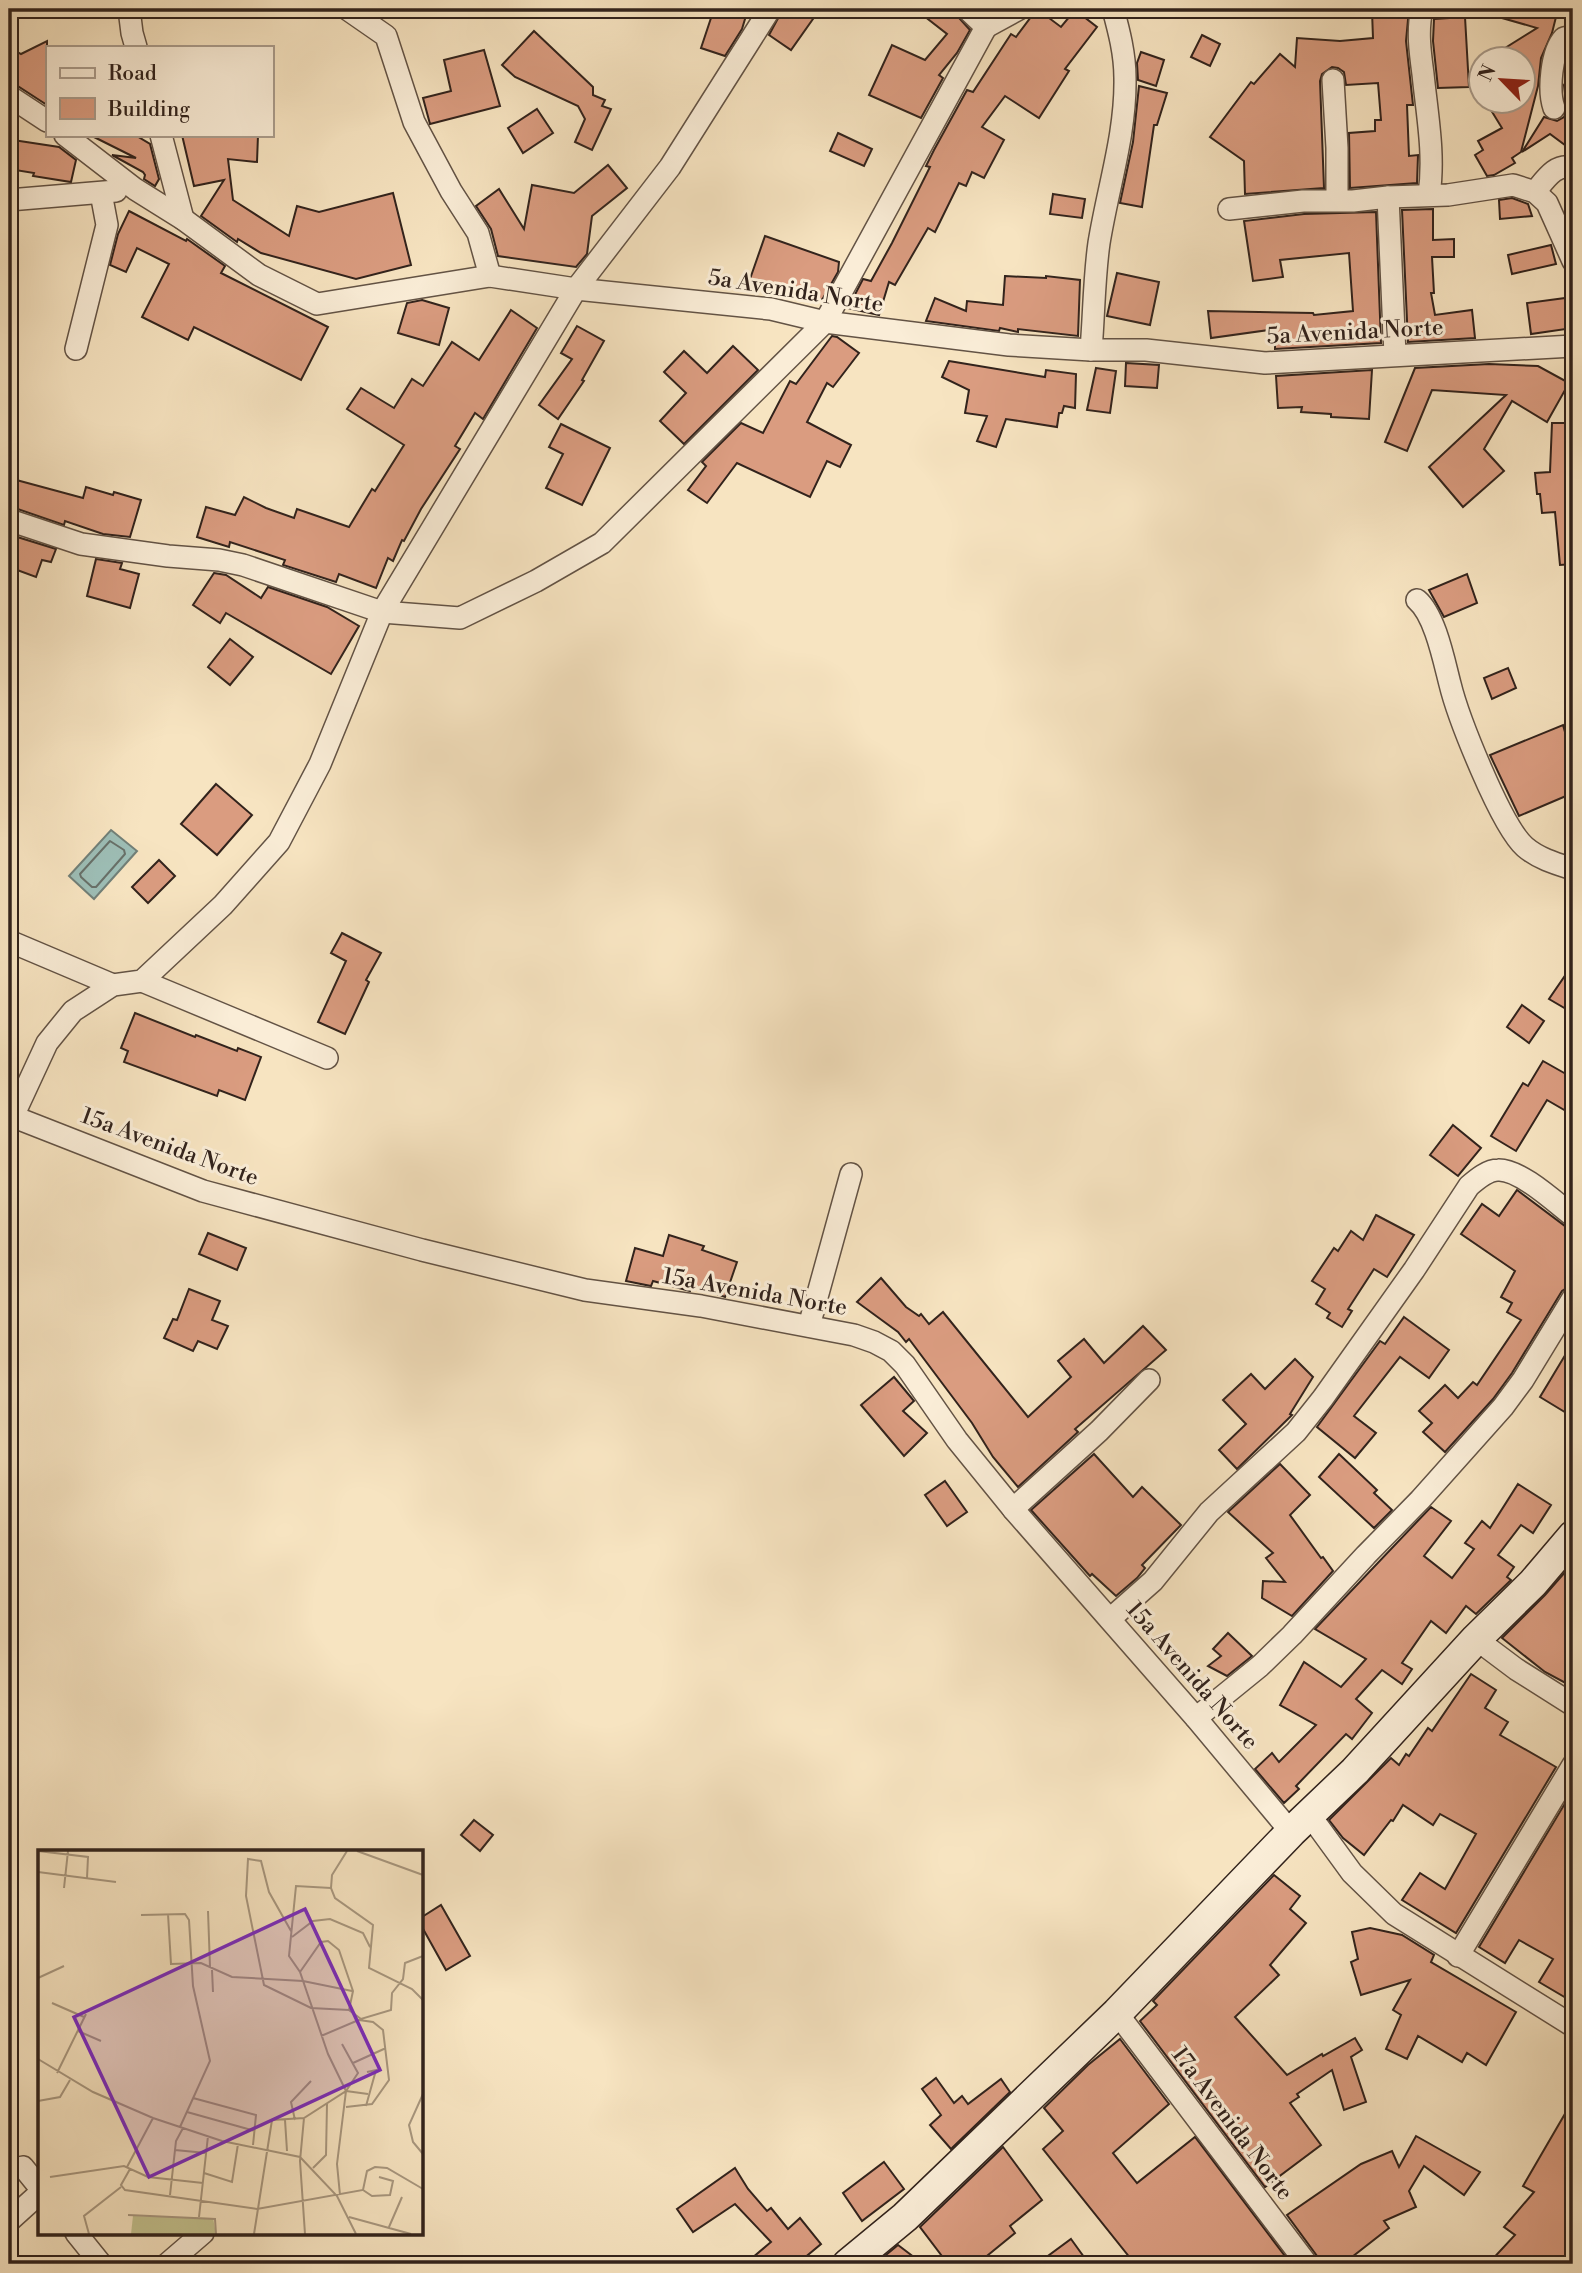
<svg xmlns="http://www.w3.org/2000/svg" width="1582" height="2273" viewBox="0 0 1582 2273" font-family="'Libre Bodoni',serif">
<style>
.water{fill:#9dbeb6;stroke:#728078;stroke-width:2}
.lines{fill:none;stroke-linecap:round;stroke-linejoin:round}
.shore{stroke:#687069;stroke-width:2}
.building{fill:#da9c80;stroke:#32231c;stroke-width:2}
.street-casing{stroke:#635345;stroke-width:24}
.secondary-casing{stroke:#32231c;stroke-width:33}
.street{stroke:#faedd7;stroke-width:21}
.secondary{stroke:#faedd7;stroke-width:30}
.labels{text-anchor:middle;stroke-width:6;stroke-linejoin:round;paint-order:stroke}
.street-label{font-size:23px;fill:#32231c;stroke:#faedd7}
.inset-road{fill:none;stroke:#a8977f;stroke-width:2}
.view{fill:#7b2cbf;fill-opacity:0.15;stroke:#7b2cbf;stroke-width:3.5}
.inset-edge{fill:none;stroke:#32231c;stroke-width:3.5}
</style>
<rect width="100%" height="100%" fill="#f7e4c1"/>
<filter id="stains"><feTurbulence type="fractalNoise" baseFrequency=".00286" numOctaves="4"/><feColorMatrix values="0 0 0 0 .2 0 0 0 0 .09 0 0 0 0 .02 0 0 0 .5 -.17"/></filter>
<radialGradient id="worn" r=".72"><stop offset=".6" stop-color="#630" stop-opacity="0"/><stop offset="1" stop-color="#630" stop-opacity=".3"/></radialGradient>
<path class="water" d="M 111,830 L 137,851 L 94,899 L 69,876 Z"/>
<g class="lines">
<path class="shore" d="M 110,841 L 124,850 L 125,854 L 96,887 L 92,887 L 81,877 L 80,874 Z"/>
</g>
<g class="building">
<path d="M 714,9 L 748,9 L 742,29 L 725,56 L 701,48 Z"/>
<path d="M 783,9 L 820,9 L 791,50 L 769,35 Z"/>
<path d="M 915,9 L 951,9 L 970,30 L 957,53 L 939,75 L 943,78 L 921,118 L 869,95 L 892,45 L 925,60 L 947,34 Z"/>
<path d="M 1037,9 L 1061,27 L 1075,10 L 1097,27 L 1065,69 L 1069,71 L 1039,118 L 1005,96 L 982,127 L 1004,140 L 984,178 L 972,172 L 966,186 L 959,183 L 935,232 L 928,228 L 895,285 L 889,282 L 879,315 L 848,308 L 863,279 L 871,281 L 892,243 L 930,167 L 926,166 L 934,150 L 967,90 L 973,92 L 1011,34 L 1016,37 Z"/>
<path d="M 1409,9 L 1406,41 L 1413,105 L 1407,105 L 1409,156 L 1418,155 L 1417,183 L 1350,188 L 1349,133 L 1375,131 L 1375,120 L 1381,120 L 1378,83 L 1346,85 L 1344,72 L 1338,68 L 1332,67 L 1322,74 L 1320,81 L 1324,188 L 1245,194 L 1244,161 L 1210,137 L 1251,82 L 1254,84 L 1280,54 L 1295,67 L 1297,38 L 1340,41 L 1373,38 L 1372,11 Z"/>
<path d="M 1489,9 L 1558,9 L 1552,33 L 1541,58 L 1538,86 L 1521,152 L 1512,158 L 1515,163 L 1494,175 L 1487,176 L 1475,155 L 1483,150 L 1478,141 L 1502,128 L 1486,102 L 1522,102 L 1522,76 L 1527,60 L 1486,60 L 1537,28 L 1488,14 Z"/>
<path d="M 1465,17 L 1469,87 L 1438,88 L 1433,41 L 1434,19 Z"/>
<path d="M 534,31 L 593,87 L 593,95 L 605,100 L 602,106 L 611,109 L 592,150 L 575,142 L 585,119 L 578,106 L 515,77 L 502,65 Z"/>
<path d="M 1202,35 L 1220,44 L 1210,66 L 1191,57 Z"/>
<path d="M 47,41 L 47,105 L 16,85 L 9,83 L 9,47 L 21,54 Z"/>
<path d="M 484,50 L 500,106 L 430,124 L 423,98 L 451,91 L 444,60 Z"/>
<path d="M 1141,52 L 1164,60 L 1156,86 L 1138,80 L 1137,63 Z"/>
<path d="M 1573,70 L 1573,151 L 1550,134 L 1522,152 L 1544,117 L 1557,121 L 1564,117 L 1567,111 L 1564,85 Z"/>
<path d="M 1139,86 L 1167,93 L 1157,125 L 1154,125 L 1142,207 L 1120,203 L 1133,142 Z"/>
<path d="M 537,109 L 553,133 L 523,153 L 508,128 Z"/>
<path d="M 838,133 L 872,149 L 864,166 L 830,151 Z"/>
<path d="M 90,135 L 135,135 L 150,144 L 159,179 L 155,186 L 144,179 L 145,175 L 143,172 L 112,155 L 136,158 Z"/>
<path d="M 182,135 L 258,135 L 257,162 L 228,159 L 233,200 L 289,236 L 297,206 L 319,212 L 393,193 L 411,265 L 356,279 L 261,253 L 238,239 L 237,242 L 201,216 L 224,180 L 194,186 Z"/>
<path d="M 13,140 L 59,147 L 76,160 L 71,182 L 33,176 L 34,173 L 9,169 Z"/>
<path d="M 608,165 L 627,188 L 592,216 L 587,254 L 576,267 L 498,256 L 491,229 L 476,206 L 499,189 L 524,229 L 532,185 L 574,193 Z"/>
<path d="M 1053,194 L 1085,199 L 1082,218 L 1050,214 Z"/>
<path d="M 1512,198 L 1528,204 L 1532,216 L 1500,219 L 1499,200 Z"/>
<path d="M 1433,209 L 1433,240 L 1454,239 L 1454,257 L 1432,257 L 1434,293 L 1431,293 L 1435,315 L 1472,310 L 1475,338 L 1408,342 L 1402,210 Z"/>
<path d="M 129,211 L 186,241 L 187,239 L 225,266 L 221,273 L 328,327 L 301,380 L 194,327 L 188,340 L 142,317 L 169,264 L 137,248 L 126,272 L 110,265 L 118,234 Z"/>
<path d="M 1376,212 L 1381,343 L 1275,349 L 1275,344 L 1269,344 L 1269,330 L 1211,338 L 1208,311 L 1313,313 L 1314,315 L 1353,311 L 1349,253 L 1280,260 L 1283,277 L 1253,281 L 1244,221 L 1304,214 Z"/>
<path d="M 765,236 L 839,262 L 838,272 L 822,300 L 750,279 Z"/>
<path d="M 1551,245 L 1556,264 L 1512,274 L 1508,255 Z"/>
<path d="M 1117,273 L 1159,282 L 1150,325 L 1107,316 Z"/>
<path d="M 1005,276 L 1046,278 L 1046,276 L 1080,280 L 1078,336 L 1018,329 L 1018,332 L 1000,328 L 999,331 L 926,321 L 935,298 L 966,311 L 967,301 L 1003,305 Z"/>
<path d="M 1573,297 L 1573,328 L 1531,334 L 1527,303 Z"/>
<path d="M 422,300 L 449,308 L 439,345 L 398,333 L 407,303 Z"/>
<path d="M 511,310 L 537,328 L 483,419 L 475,413 L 455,446 L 460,449 L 421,509 L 404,541 L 402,540 L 393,561 L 388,558 L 376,588 L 339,574 L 336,582 L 283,565 L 285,560 L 230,542 L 229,547 L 197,537 L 206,507 L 235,515 L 244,497 L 266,508 L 294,518 L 297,509 L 349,527 L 372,489 L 375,491 L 404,445 L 347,409 L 361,388 L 394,408 L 412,379 L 423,386 L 452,342 L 479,360 Z"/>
<path d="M 577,326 L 604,341 L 582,380 L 584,381 L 558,419 L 539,405 L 572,359 L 561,353 Z"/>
<path d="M 832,336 L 837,337 L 859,353 L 833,387 L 827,383 L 807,422 L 851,445 L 840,467 L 827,461 L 810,497 L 737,463 L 707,503 L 688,490 L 706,466 L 702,462 L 741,423 L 763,433 L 790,381 L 796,384 Z"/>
<path d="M 733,346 L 758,370 L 684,444 L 660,421 L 686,393 L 664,372 L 684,351 L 707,373 Z"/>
<path d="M 949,361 L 1045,377 L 1046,370 L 1076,374 L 1075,408 L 1064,406 L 1062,413 L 1059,413 L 1057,427 L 1006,419 L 996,447 L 977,441 L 987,416 L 965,413 L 969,390 L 942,377 Z"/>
<path d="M 1126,363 L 1159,365 L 1157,388 L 1125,386 Z"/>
<path d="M 1489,364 L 1538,366 L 1569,383 L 1547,422 L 1512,401 L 1484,449 L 1504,471 L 1463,507 L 1429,467 L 1506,395 L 1432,390 L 1407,451 L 1385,442 L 1415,368 Z"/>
<path d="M 1096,368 L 1116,371 L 1110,413 L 1087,410 Z"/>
<path d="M 1372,370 L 1369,419 L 1331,417 L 1331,414 L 1301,412 L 1302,407 L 1278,408 L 1276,376 Z"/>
<path d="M 1552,423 L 1573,423 L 1573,564 L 1560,565 L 1555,512 L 1542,513 L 1540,494 L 1537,494 L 1535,473 L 1550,472 Z"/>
<path d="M 561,424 L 610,448 L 582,505 L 546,488 L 563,454 L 549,447 Z"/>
<path d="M 9,478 L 83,498 L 86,487 L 113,495 L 114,492 L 141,500 L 130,537 L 103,534 L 65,521 L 64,525 L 9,506 Z"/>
<path d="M 14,536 L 56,549 L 51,562 L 42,560 L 36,577 L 9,567 L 9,551 Z"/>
<path d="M 96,559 L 122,563 L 120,569 L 139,574 L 130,608 L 87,596 Z"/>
<path d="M 214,573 L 226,575 L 261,598 L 268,587 L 327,607 L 359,626 L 331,674 L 226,613 L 220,623 L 193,605 Z"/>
<path d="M 1467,574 L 1477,603 L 1444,617 L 1429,590 Z"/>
<path d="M 230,639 L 253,657 L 230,685 L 208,667 Z"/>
<path d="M 1508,668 L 1516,688 L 1492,699 L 1484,678 Z"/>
<path d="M 1563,725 L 1573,760 L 1573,793 L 1519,816 L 1490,755 Z"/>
<path d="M 216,784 L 252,815 L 217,855 L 181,824 Z"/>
<path d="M 159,860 L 175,876 L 148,903 L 132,887 Z"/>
<path d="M 342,933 L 381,953 L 366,980 L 369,982 L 345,1034 L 318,1022 L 346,961 L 331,953 Z"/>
<path d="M 1573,964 L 1573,1013 L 1549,999 Z"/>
<path d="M 1522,1005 L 1544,1021 L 1529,1043 L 1507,1027 Z"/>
<path d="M 135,1013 L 195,1037 L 196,1035 L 237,1051 L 238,1048 L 261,1057 L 245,1100 L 219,1090 L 217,1096 L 124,1062 L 128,1051 L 121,1048 Z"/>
<path d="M 1543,1061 L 1573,1078 L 1573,1115 L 1547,1100 L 1516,1151 L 1491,1136 L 1523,1083 L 1528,1086 Z"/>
<path d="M 1453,1125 L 1481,1148 L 1458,1176 L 1430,1155 Z"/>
<path d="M 1517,1190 L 1565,1226 L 1573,1229 L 1573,1284 L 1562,1291 L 1512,1373 L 1493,1399 L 1445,1452 L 1423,1432 L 1432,1423 L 1419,1411 L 1445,1385 L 1458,1398 L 1473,1382 L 1477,1385 L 1521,1320 L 1507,1312 L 1512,1303 L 1501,1297 L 1515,1271 L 1461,1234 L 1482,1204 L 1499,1216 Z"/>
<path d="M 1376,1215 L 1414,1235 L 1387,1277 L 1374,1269 L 1348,1309 L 1352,1311 L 1342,1327 L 1327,1318 L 1330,1313 L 1316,1304 L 1325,1289 L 1312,1281 L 1334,1248 L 1338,1251 L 1351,1231 L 1363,1240 Z"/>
<path d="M 208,1233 L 246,1248 L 237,1270 L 199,1254 Z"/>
<path d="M 669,1235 L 704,1246 L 702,1250 L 737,1262 L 725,1297 L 692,1285 L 690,1291 L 653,1281 L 651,1286 L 626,1281 L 635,1248 L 663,1256 Z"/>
<path d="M 881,1278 L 906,1307 L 919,1316 L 921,1314 L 929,1324 L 943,1312 L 1028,1417 L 1071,1377 L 1058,1361 L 1084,1339 L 1104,1363 L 1143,1326 L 1166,1350 L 1075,1429 L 1078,1432 L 1018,1487 L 993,1457 L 972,1423 L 909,1339 L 906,1342 L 898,1332 L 857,1302 Z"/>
<path d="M 189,1289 L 220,1301 L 212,1320 L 228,1326 L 217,1349 L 198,1341 L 193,1351 L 164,1338 L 173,1319 L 177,1320 Z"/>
<path d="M 1404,1317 L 1449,1350 L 1429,1378 L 1400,1357 L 1354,1416 L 1376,1433 L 1355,1458 L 1317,1427 L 1380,1341 L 1385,1344 Z"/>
<path d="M 1573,1342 L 1573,1417 L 1540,1397 Z"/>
<path d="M 1295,1359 L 1313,1377 L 1290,1414 L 1292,1415 L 1237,1469 L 1219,1450 L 1246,1424 L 1223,1400 L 1251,1374 L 1265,1389 Z"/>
<path d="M 894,1377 L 914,1401 L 903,1411 L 927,1433 L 904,1456 L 861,1405 Z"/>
<path d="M 1094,1454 L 1133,1497 L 1142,1487 L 1181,1525 L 1142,1565 L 1145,1568 L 1137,1578 L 1116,1596 L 1092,1574 L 1090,1576 L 1031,1510 Z"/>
<path d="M 1339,1454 L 1377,1490 L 1374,1493 L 1392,1510 L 1374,1528 L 1319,1477 Z"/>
<path d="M 1280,1464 L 1310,1495 L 1290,1515 L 1321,1558 L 1323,1557 L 1333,1571 L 1292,1616 L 1262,1598 L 1263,1581 L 1285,1582 L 1266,1558 L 1273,1553 L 1228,1512 Z"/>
<path d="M 945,1481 L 967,1512 L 947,1526 L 925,1495 Z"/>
<path d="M 1518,1484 L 1551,1505 L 1533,1533 L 1521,1525 L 1498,1555 L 1514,1567 L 1507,1577 L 1511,1580 L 1476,1614 L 1466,1606 L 1446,1633 L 1431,1621 L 1402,1663 L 1412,1669 L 1402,1684 L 1382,1670 L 1356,1699 L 1372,1713 L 1352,1739 L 1346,1734 L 1296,1786 L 1299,1789 L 1284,1803 L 1255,1769 L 1272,1753 L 1279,1762 L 1316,1725 L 1280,1705 L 1304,1662 L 1341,1687 L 1366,1659 L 1315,1629 L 1431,1507 L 1451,1521 L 1424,1556 L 1452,1578 L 1474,1549 L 1465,1543 L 1482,1521 L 1490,1528 Z"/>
<path d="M 1573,1563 L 1573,1687 L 1545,1672 L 1502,1638 L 1545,1595 Z"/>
<path d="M 1228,1633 L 1252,1656 L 1227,1676 L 1208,1666 L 1221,1656 L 1213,1649 Z"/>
<path d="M 1471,1674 L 1496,1690 L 1485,1708 L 1508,1722 L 1500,1735 L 1556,1767 L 1456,1933 L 1402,1900 L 1420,1873 L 1445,1889 L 1476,1834 L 1440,1814 L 1433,1825 L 1403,1805 L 1393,1821 L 1391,1820 L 1364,1855 L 1343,1838 L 1329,1820 L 1391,1758 L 1399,1765 L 1406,1754 L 1409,1756 L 1428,1728 L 1432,1731 Z"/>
<path d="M 1573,1790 L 1573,2002 L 1539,1982 L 1553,1959 L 1519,1940 L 1505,1963 L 1479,1947 Z"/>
<path d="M 474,1820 L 493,1835 L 480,1851 L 461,1835 Z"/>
<path d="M 1274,1875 L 1300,1896 L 1290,1909 L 1306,1923 L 1270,1965 L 1279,1975 L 1235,2017 L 1287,2075 L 1322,2054 L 1323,2056 L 1355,2038 L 1362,2050 L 1351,2057 L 1366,2102 L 1344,2110 L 1332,2070 L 1297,2094 L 1299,2097 L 1290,2103 L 1321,2145 L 1265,2187 L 1140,2021 L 1157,2005 L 1153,2001 Z"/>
<path d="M 441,1905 L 470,1956 L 446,1970 L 422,1927 L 422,1917 Z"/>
<path d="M 1370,1928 L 1402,1935 L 1434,1955 L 1431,1962 L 1516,2012 L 1486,2065 L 1467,2053 L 1462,2062 L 1418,2036 L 1407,2059 L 1386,2049 L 1401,2015 L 1393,2010 L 1410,1980 L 1361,1995 L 1351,1962 L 1358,1959 L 1352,1932 Z"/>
<path d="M 1120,2039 L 1169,2104 L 1113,2153 L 1137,2183 L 1195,2137 L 1291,2264 L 1135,2264 L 1043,2149 L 1063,2131 L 1044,2108 L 1088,2065 Z"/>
<path d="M 936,2078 L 954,2103 L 962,2096 L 968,2104 L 1001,2079 L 1010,2092 L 951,2149 L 930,2125 L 941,2115 L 922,2089 Z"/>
<path d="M 1573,2100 L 1573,2264 L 1488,2264 L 1515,2235 L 1504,2227 L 1534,2192 L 1523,2186 Z"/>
<path d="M 1416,2136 L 1480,2172 L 1464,2195 L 1424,2166 L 1409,2191 L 1416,2207 L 1384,2221 L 1389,2228 L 1343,2264 L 1320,2264 L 1317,2256 L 1287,2215 L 1361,2164 L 1392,2151 L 1399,2167 Z"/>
<path d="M 1003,2147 L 1042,2200 L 1010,2226 L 1015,2233 L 977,2264 L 948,2264 L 920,2227 Z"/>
<path d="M 884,2162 L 904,2189 L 862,2221 L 843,2193 Z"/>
<path d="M 735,2168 L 748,2189 L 767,2211 L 771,2208 L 788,2229 L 800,2218 L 821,2244 L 797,2264 L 745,2264 L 771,2242 L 735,2204 L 693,2232 L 677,2209 Z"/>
<path d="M 1071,2239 L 1089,2264 L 1037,2264 Z"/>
<path d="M 898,2245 L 923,2264 L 875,2264 Z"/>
</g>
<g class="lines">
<g class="street-casing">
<g id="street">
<path d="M 129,9 L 132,33 L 136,47"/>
<path d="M 347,9 L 386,36 L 414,122 L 451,191 L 478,233 L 490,276"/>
<path d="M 967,9 L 986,27 L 1019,9"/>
<path d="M 1422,9 C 1417,30 1420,52 1423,74 C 1427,114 1435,155 1429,195"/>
<path d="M 1333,80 L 1337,148 L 1337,200"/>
<path d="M 9,96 L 47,121"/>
<path d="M 1554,108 C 1548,91 1551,52 1564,38 L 1573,36"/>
<path d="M 65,135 L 135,189 L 183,219 L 259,275 L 317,304 L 490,276 L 576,289 L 771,309 L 825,322 L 1009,345 L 1091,350 L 1146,350 L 1265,363 L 1573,346"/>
<path d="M 161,135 L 183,219"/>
<path d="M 1535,192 C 1545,180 1556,162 1573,168"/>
<path d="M 1388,197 L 1395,355"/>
<path d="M 9,200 L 116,191"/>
<path d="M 1229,209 L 1303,201 L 1353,201 L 1388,197 L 1448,195 L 1513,185 L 1535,192 L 1547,203 L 1573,261"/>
<path d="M 76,349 L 107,225 L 101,193"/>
<path d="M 1091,350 C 1094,315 1094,278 1099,243 C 1108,187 1126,134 1125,78 C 1125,54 1119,31 1113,9"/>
<path d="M 9,520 L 81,544 L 168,556 L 219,560 L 243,565 L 382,612 L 460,618 L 536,581 L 602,543 L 825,322 L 986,27"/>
<path d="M 1417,600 C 1435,615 1444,661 1450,684 C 1458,717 1501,826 1525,847 C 1539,859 1557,864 1573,869"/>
<path d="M 9,941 L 113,985"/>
<path d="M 142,981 L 327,1058"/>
<path d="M 9,1115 L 203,1191 L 422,1250 L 585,1290 L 701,1306 L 854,1335 L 874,1342 L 891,1351 L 905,1365 L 957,1440 L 1013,1509 L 1196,1718 L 1291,1832"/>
<path d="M 9,1125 L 47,1043 L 73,1011 L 113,985 L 142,981 L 223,905 L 279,842 L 320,764 L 382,612 L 576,289 L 670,167 L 770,9"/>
<path d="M 809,1326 L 851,1174"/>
<path d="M 1013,1509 L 1099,1431 L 1149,1380"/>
<path d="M 1110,1619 L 1153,1581 L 1209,1512 L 1296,1432 L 1323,1398 L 1414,1270 L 1469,1186 C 1477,1179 1488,1170 1498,1170 C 1520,1169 1556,1203 1573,1216"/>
<path d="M 1476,1639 L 1516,1669 L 1573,1705"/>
<path d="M 1196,1718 L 1260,1666 L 1292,1635 L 1366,1555 L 1420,1500 L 1503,1407 L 1523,1380 L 1573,1298"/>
<path d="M 1309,1814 L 1352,1873 L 1394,1914 L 1573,2026"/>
<path d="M 1458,1956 L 1573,1765"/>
<path d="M 1117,2013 L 1307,2264"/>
<path d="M 23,2167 L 40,2188"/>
<path d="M 9,2221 L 40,2193"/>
<path d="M 76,2233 L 101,2264"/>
<path d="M 167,2264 L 203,2233"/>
</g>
</g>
<g class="secondary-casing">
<path id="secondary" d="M 848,2264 L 905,2217 L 1117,2013 L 1291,1832 L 1355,1771 L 1476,1639 L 1533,1583 L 1573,1536"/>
</g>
<use href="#street" class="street"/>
<use href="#secondary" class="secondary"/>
</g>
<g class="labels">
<g class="street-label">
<text transform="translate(796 290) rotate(9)" y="8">5a Avenida Norte</text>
<text transform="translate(1355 331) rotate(-3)" y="8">5a Avenida Norte</text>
<text transform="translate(170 1146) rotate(20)" y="8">15a Avenida Norte</text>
<text transform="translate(755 1291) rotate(10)" y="8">15a Avenida Norte</text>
<text transform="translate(1193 1675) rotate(49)" y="8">15a Avenida Norte</text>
<text transform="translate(1233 2123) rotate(53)" y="8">17a Avenida Norte</text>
</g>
</g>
<g transform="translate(38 1850)">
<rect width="385" height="385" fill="#f7e4c1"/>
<path d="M 95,366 L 175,368 L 178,384 L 93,384 Z" fill="#c3c28f"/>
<path class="inset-road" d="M 0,1 L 50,7 L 49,28M 309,1 L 294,25 L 293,38 L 297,48 L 335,75 L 331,118 L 374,139 L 385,150M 319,1 L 385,25M 0,22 L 78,32M 26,38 L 30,1M 293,38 L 258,36 L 251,106 L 262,122 L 290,204 L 308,241 L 299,314 L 302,345M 170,61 L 172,117M 130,64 L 133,114 L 163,113 L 194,127 L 265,131 L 314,141M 103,65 L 147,64 L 151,70 L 155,136 L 172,211 L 142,277M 253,81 L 231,42 L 223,11 L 210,9 L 208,46 L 226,135 L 273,158 L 311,160M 254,87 L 275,71 L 292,69 L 325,83 L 332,97M 174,120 L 175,142M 262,122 L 283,92 L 290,91 L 301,100 L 315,141 L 311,160 L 323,169 L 353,160 L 354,143 L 365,129 L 367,113 L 385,106M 0,128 L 26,116M 14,153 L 46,167M 40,181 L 63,191M 283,186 L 323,169M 0,209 L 55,242 L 115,268 L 184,291 L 262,307 L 299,346 L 318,384M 315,213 L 348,198M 19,223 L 48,164M 308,241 L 330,244M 385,244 L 371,275 L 375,292 L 385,304M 155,248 L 218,265 L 215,295M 0,251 L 22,247 L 32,230M 328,256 L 338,220 L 329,222M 308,257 L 334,254 L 351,230 L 345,180 L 335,172 L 321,170M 149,262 L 217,281M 266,268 L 262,311 L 267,384M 247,270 L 249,301M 257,270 L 253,252 L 273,231M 137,300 L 168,303M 89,317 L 115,268M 275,318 L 288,305 L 289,254M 92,319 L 83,335 L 87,340 L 219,359 L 325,340 L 329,321 L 337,317 L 349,318 L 385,339M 166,323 L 194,332 L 200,294M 12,327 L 86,316 L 110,327 L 165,333M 325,340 L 334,346 L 352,345 L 355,331 L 341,327M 132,345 L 138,291 L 145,278M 90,365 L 177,369 L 178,384M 161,367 L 170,286M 311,367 L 373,384M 351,377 L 364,347M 51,384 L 46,366 L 83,337M 216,384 L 234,270 L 266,268 L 308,241 L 320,223 L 304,194"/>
<path class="view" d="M 267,59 L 342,220 L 111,327 L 36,167 Z"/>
<rect width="385" height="385" class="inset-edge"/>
</g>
<rect width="1582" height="2273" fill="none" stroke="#f7e4c1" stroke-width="35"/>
<rect x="10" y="10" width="1561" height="2252" fill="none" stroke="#32231c" stroke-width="3.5"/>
<rect x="18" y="18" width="1547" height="2238" fill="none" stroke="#32231c" stroke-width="2"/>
<rect x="46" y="46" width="228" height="91" fill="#faedd7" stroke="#aa9c8c" stroke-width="2"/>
<rect x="60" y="68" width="35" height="10" fill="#faedd7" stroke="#aa9c8c" stroke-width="2"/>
<text x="108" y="80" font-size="21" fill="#32231c">Road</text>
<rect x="60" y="98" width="35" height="21" fill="#da9c80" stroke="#aa9c8c" stroke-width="2"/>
<text x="108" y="116" font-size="21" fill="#32231c">Building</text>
<g transform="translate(1502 80) rotate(295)"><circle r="33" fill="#faedd7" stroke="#aa9c8c" stroke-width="2"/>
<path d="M0-5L12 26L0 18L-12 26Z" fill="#8f2418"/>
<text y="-10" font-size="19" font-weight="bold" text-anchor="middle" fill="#32231c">N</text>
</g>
<rect width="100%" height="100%" filter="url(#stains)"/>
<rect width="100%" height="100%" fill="url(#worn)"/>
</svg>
